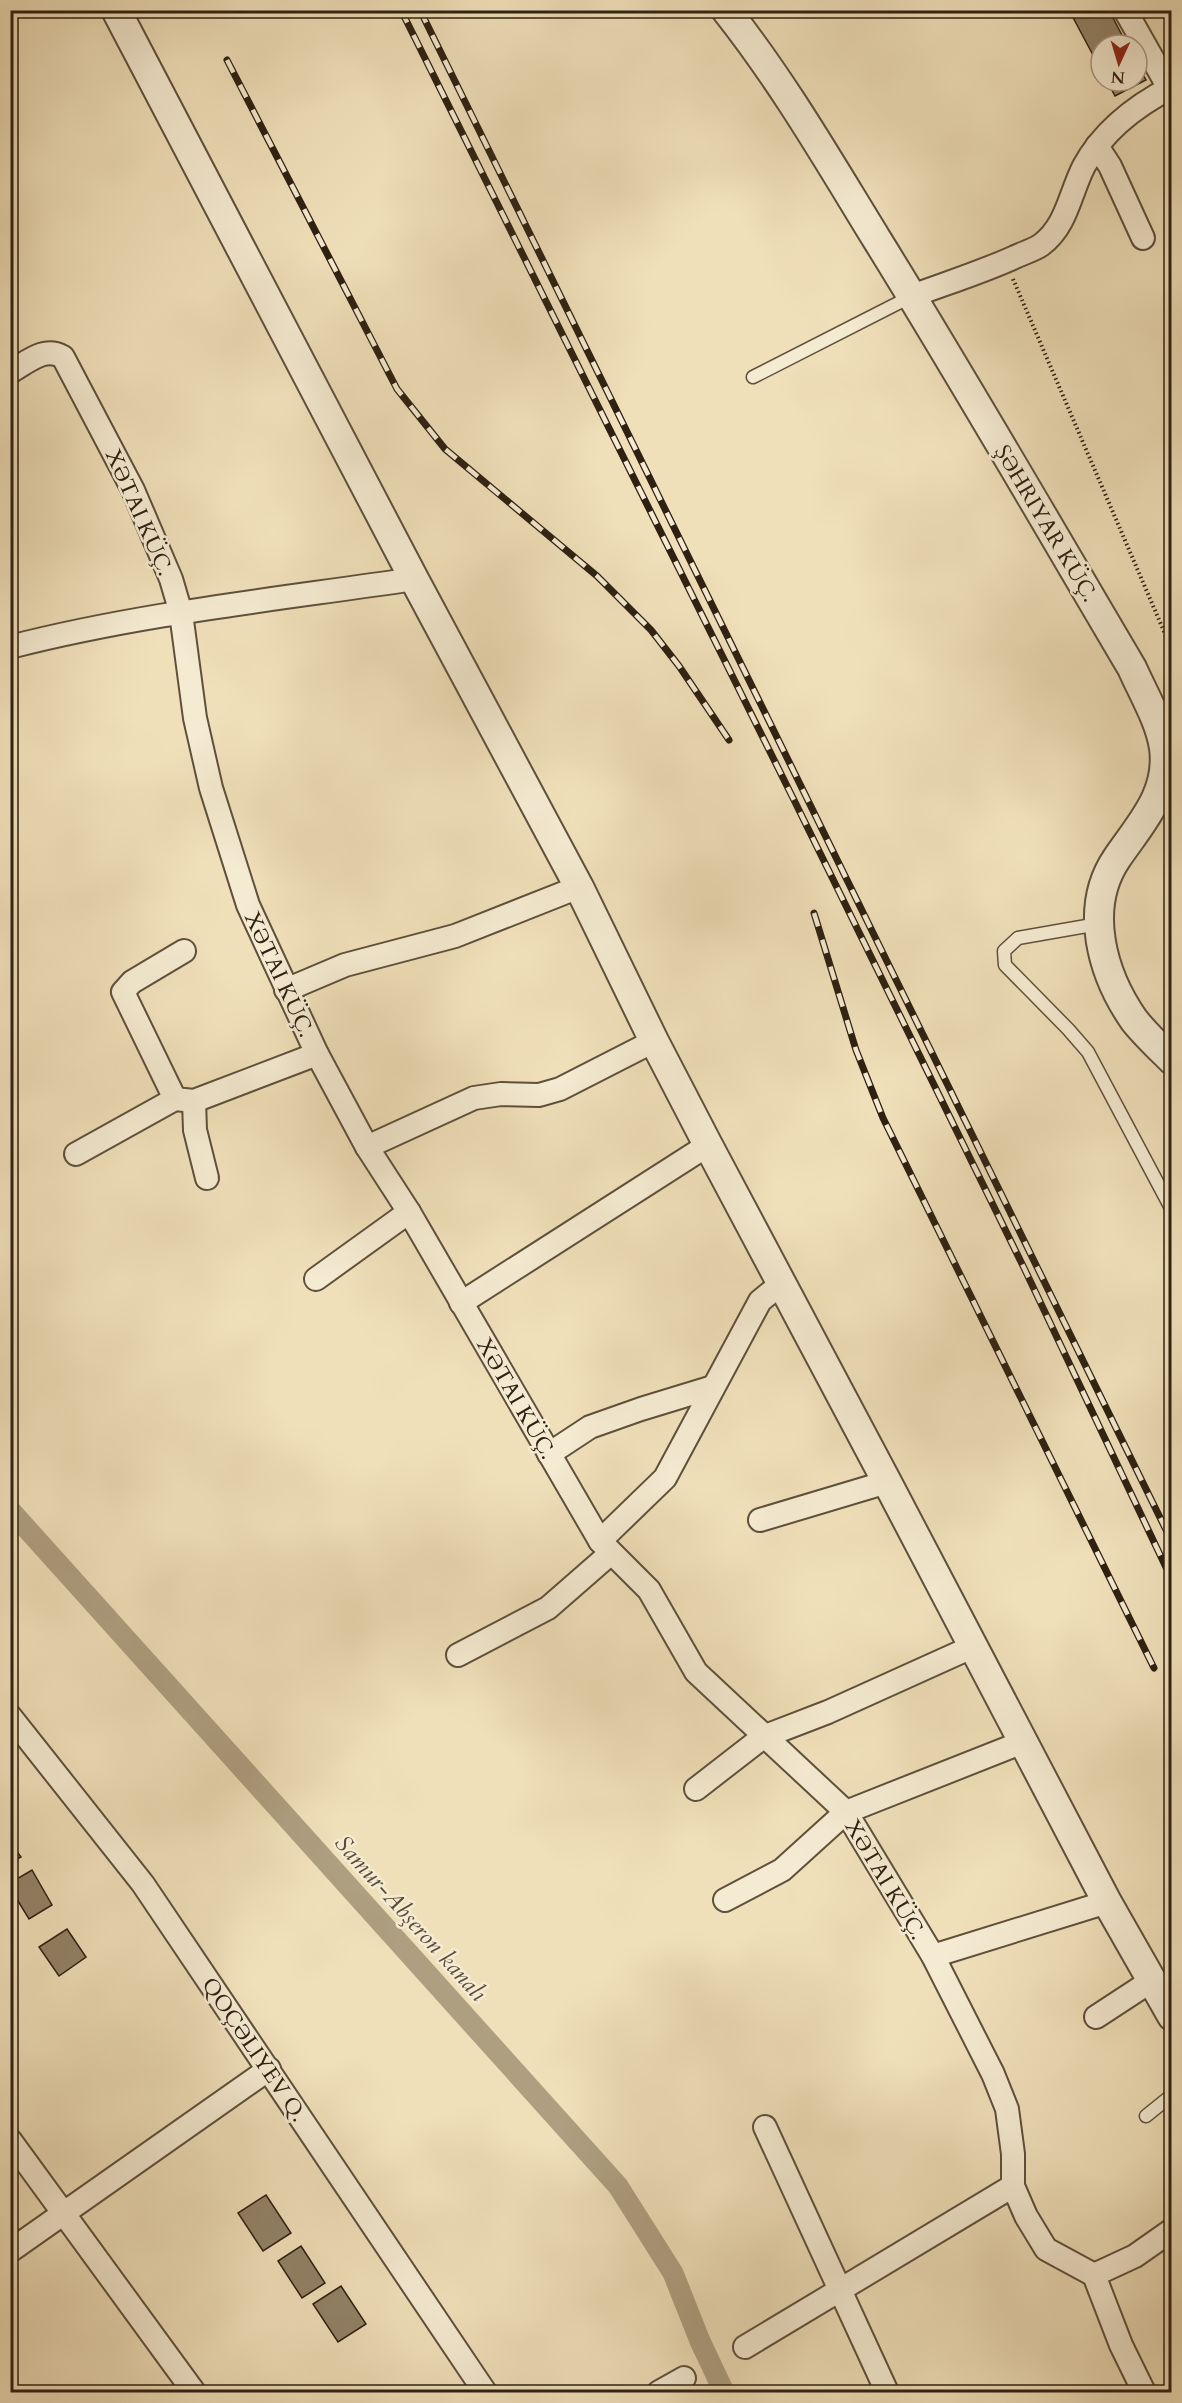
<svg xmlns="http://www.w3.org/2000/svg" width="1182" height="2403" viewBox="0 0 1182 2403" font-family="Cardo,serif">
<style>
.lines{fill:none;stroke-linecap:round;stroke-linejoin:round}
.canal{stroke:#ae9f81;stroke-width:21}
.building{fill:#938469;stroke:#2e2012;stroke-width:1.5}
.service-casing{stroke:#5e503c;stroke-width:15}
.minor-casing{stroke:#5e503c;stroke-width:26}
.tertiary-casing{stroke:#5e503c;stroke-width:32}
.path{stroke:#2e2012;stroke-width:4;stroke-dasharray:1.5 3;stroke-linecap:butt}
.service{stroke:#f5ebd2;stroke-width:12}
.minor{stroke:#f5ebd2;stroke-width:22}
.tertiary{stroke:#f5ebd2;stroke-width:28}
.rail-casing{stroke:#2e2012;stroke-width:7}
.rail{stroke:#f5ebd2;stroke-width:4.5;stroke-dasharray:14;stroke-linecap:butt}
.labels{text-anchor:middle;stroke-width:5;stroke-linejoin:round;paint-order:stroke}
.street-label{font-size:22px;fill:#2e2012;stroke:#f5ebd2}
.water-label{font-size:24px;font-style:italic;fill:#5b4c39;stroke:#f5ebd2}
</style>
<rect width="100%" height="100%" fill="#f0e0ba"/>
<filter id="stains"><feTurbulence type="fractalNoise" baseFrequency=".00333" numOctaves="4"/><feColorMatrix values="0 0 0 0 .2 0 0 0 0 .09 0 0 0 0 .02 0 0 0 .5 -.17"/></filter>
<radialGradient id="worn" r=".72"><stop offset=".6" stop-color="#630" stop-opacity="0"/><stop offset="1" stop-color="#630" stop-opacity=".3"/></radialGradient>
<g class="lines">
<path class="canal" d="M 10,1510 L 618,2186 L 673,2273 L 700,2341 L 724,2392"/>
</g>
<g class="building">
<path d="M 1069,10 L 1109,10 L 1127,45 L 1101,45 L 1101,70 Z"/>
<path d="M 1164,10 L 1172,10 L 1172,25 Z"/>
<path d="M 1137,63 L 1146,80 L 1115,96 L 1107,81 L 1137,81 Z"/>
<path d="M 10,1842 L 21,1857 L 10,1863 Z"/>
<path d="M 32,1870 L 52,1905 L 29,1919 L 10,1888 L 10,1883 Z"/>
<path d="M 67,1929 L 86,1957 L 59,1976 L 39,1947 Z"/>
<path d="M 266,2195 L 291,2233 L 263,2251 L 238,2213 Z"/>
<path d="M 301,2246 L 325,2283 L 302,2298 L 278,2261 Z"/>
<path d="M 341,2286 L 366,2324 L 338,2342 L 313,2304 Z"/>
</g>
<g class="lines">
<g class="service-casing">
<g id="service">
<path d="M 753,377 L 912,296"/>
<path d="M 1098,924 L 1018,938 L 1004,951 L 1005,965 L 1068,1029 L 1088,1052 L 1172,1210"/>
<path d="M 1146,2116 L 1172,2095"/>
</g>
</g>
<g class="minor-casing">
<g id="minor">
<path d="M 1125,10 L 1169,88"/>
<path d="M 1097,146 L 1110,166 L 1143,238"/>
<path d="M 912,296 C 947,283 982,272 1015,257 C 1023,253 1034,250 1041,245 C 1067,226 1070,193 1084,166 C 1103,131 1137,105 1172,87"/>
<path d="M 10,372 C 28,362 44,346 63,357 L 133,490 L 171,579 L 181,613 L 195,718 L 211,788 L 248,905 L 317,1054 L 367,1147 L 409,1212 L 600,1541 L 649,1590 L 696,1672 L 846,1812 L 933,1956 L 993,2074 L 1007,2109 L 1013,2154 L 1013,2186 L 1026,2216 L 1046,2249 L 1094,2275 L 1121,2345 L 1144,2392"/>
<path d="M 10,647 C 142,613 280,599 414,579"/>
<path d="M 184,951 L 132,982 L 123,992 L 175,1099 L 194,1101 L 317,1054"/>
<path d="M 286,990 L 345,965 L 455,936 L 579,887"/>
<path d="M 194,1101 L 195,1130 L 207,1178"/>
<path d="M 367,1147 L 474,1098 L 501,1094 L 539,1095 L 560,1089 L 654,1041"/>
<path d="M 76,1154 L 175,1099"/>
<path d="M 316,1279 L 409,1212"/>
<path d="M 461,1303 L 708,1145"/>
<path d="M 549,1454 L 590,1427 L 641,1409 L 713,1387"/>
<path d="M 760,1520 L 887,1482"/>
<path d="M 600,1541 L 665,1478 L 760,1301 L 781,1284"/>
<path d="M 458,1655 L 548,1608 L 611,1553"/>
<path d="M 10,1716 L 143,1884 L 485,2392"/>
<path d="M 696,1789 L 763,1737 L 828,1712 L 972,1647"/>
<path d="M 725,1900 L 782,1870 L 846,1812 L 1023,1742"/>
<path d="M 933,1956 L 1107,1902"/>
<path d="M 1096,2017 L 1151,1981"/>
<path d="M 765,2127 L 887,2392"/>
<path d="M 10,2140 L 194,2392"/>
<path d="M 10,2251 L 269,2069"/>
<path d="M 1094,2275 L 1135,2256 L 1172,2230"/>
<path d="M 745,2347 L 1013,2186"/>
<path d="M 659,2392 L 684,2378"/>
</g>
</g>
<g class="tertiary-casing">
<g id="tertiary">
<path d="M 116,10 L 414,579 L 579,887 L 654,1041 L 708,1145 L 887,1482 L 1107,1902 L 1172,2016"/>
<path d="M 726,10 C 783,82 828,160 876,238 C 964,380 1047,524 1132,668 C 1143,693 1160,721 1164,748 C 1170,794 1140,824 1117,858 C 1083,908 1102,974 1134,1020 C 1145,1034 1159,1047 1172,1060"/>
</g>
</g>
<path class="path" d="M 1013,279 L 1172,650"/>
<use href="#service" class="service"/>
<use href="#minor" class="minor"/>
<use href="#tertiary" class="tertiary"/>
<g class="rail-casing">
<g id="rail">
<path d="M 401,10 L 794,800 L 1025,1270 L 1172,1580"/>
<path d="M 420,10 L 1172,1542"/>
<path d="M 227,60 L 397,389 L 445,449 L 597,576 L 651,630 L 679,666 L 729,740"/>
<path d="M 814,913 L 856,1050 L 883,1118 L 1154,1668"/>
</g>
</g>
<use href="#rail" class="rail"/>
</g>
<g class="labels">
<g class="street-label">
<text transform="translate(140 512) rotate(66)" y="8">XƏTAI KÜÇ.</text>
<text transform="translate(1047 523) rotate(59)" y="8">ŞƏHRIYAR KÜÇ.</text>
<text transform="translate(280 974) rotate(65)" y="8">XƏTAI KÜÇ.</text>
<text transform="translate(517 1398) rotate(60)" y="8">XƏTAI KÜÇ.</text>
<text transform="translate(886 1879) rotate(59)" y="8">XƏTAI KÜÇ.</text>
<text transform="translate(255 2049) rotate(56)" y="8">QOÇƏLIYEV Q.</text>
</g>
<g class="water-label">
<text transform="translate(411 1918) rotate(48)" y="8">Samur-Abşeron kanalı</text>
</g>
</g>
<rect width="1182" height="2403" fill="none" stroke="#f0e0ba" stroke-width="36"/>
<rect x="12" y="12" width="1158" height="2379" fill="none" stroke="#2e2012" stroke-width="3"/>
<rect x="18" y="18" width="1146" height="2367" fill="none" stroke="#2e2012" stroke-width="1.5"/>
<g transform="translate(1119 63) rotate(184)"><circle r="28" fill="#f5ebd2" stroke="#a59a85" stroke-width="1.5"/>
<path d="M0-4.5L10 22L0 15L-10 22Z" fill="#8f2418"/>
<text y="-9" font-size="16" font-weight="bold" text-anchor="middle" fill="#2e2012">N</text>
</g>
<rect width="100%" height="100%" filter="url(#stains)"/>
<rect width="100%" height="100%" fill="url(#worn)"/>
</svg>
